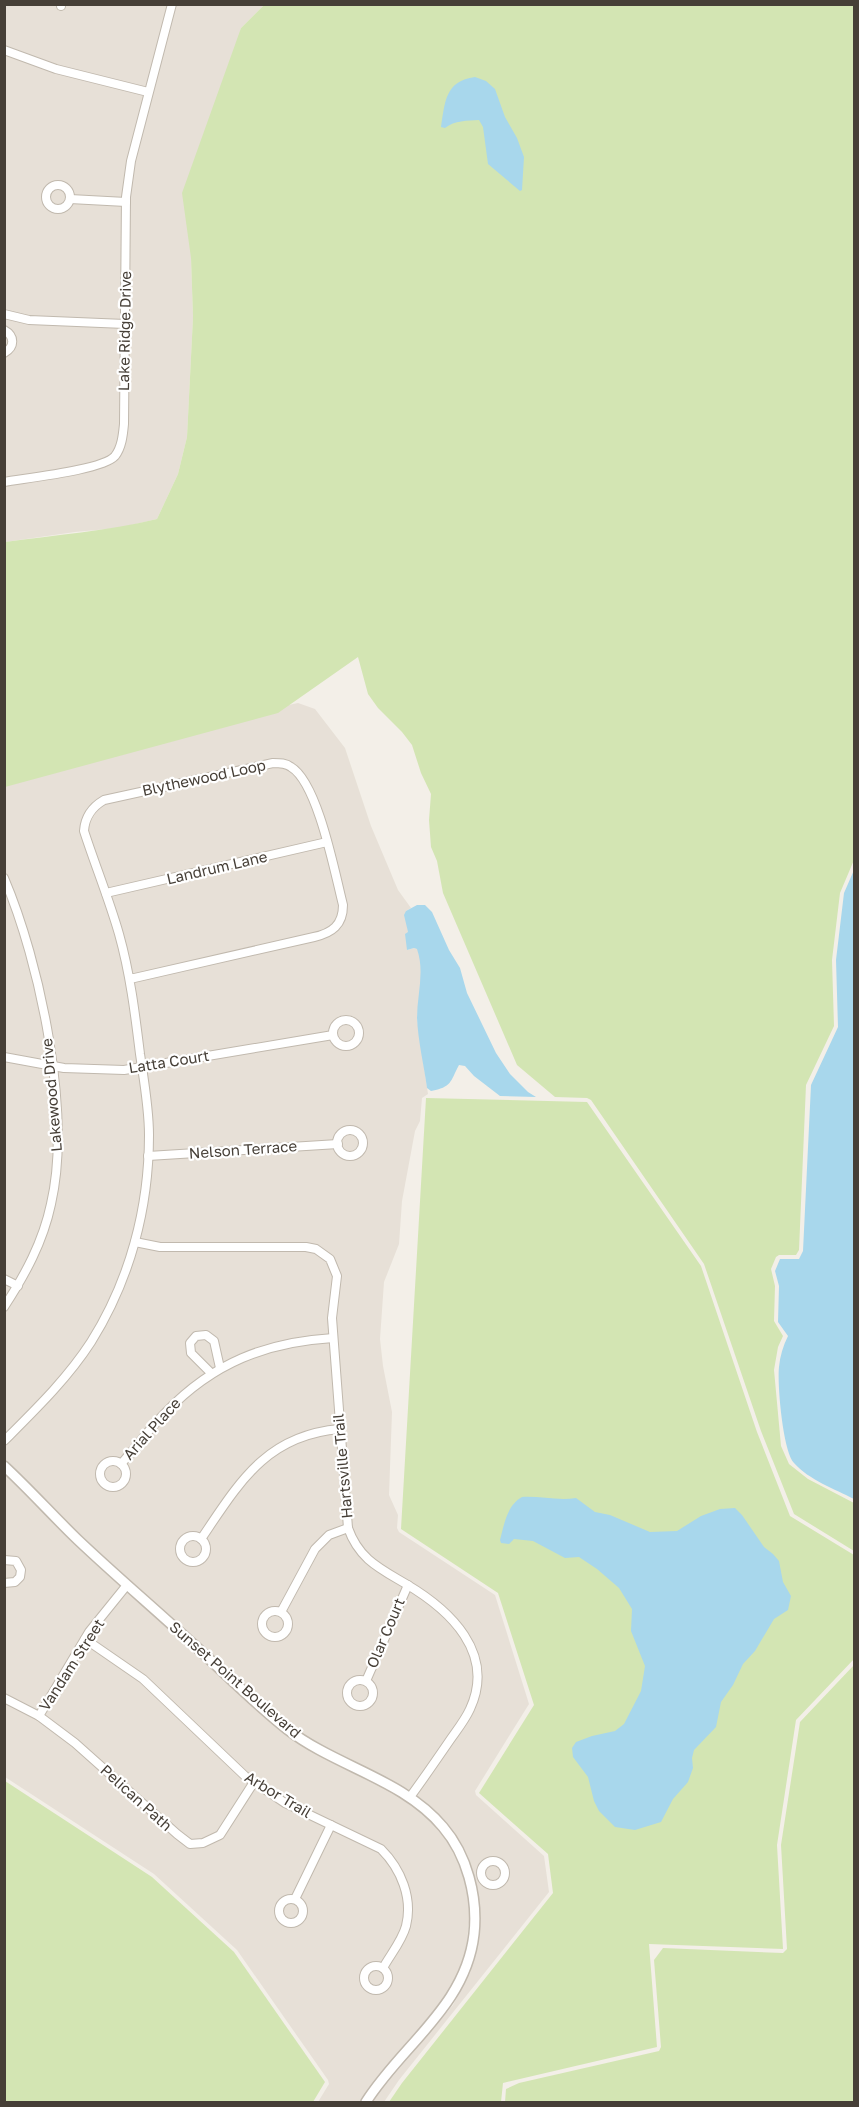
<svg xmlns="http://www.w3.org/2000/svg" width="859" height="2107" viewBox="0 0 859 2107" font-family="'Golos Text',sans-serif">
<style>
.residential{fill:#e7e0d7}
.green{fill:#d3e5b3}
.water{fill:#a8d7ec}
.lines{fill:none;stroke-linecap:round;stroke-linejoin:round}
.minor-casing{stroke:#c1b9ae;stroke-width:10}
.tertiary-casing{stroke:#c1b9ae;stroke-width:12}
.minor{stroke:#fff;stroke-width:8}
.tertiary{stroke:#fff;stroke-width:9}
.labels{text-anchor:middle;stroke-width:4.5;stroke-linejoin:round;paint-order:stroke}
.street-label{font-size:15px;fill:#463f37;stroke:#fff}
</style>
<rect width="100%" height="100%" fill="#f3efe8"/>
<g class="residential">
<path d="M 5,5 L 264,5 L 241,28 L 191,258 L 193,317 L 187,437 L 178,474 L 157,519 L 119,528 L 75,532 L 5,542 Z"/>
<path d="M 298,703 L 315,709 L 345,748 L 371,826 L 398,890 L 411,908 L 406,911 L 408,932 L 407,950 L 414,948 L 418,949 L 420,957 L 422,976 L 417,1019 L 428,1094 L 422,1098 L 420,1121 L 415,1131 L 402,1201 L 399,1244 L 384,1282 L 380,1339 L 383,1366 L 392,1412 L 389,1495 L 398,1515 L 397,1528 L 399,1532 L 495,1595 L 529,1704 L 475,1791 L 476,1795 L 544,1856 L 549,1892 L 399,2080 L 384,2102 L 371,2102 L 453,2005 L 470,1973 L 476,1953 L 479,1933 L 478,1898 L 474,1877 L 461,1845 L 449,1827 L 423,1800 L 407,1789 L 322,1747 L 288,1723 L 122,1575 L 5,1461 L 4,772 L 213,721 Z"/>
<path d="M 4,1472 L 115,1581 L 282,1730 L 318,1754 L 402,1796 L 416,1806 L 442,1832 L 452,1849 L 465,1878 L 470,1913 L 466,1950 L 461,1969 L 445,1999 L 360,2102 L 318,2102 L 329,2084 L 328,2080 L 237,1950 L 154,1874 L 5,1777 Z"/>
</g>
<g class="green">
<path d="M 264,5 L 854,5 L 854,860 L 840,893 L 832,960 L 834,1026 L 806,1085 L 799,1250 L 796,1255 L 779,1255 L 776,1257 L 771,1269 L 775,1286 L 774,1321 L 783,1336 L 778,1347 L 774,1370 L 781,1446 L 789,1464 L 808,1479 L 854,1503 L 854,1551 L 794,1514 L 761,1431 L 704,1264 L 591,1100 L 587,1098 L 555,1097 L 517,1065 L 443,893 L 437,861 L 431,847 L 429,820 L 431,794 L 421,773 L 412,745 L 402,732 L 378,708 L 368,694 L 358,657 L 278,713 L 5,787 L 5,542 C 55,535 107,531 157,519 L 178,474 L 187,437 L 193,317 L 191,258 L 182,193 L 241,28 Z"/>
<path d="M 426,1098 L 587,1102 L 701,1266 L 757,1432 L 790,1516 L 854,1555 L 854,1659 L 796,1720 L 777,1845 L 783,1949 L 649,1944 L 657,2047 L 503,2083 L 501,2102 L 389,2102 L 402,2083 L 553,1893 L 548,1854 L 479,1793 L 534,1705 L 498,1593 L 401,1529 Z"/>
<path d="M 854,1665 L 854,2102 L 505,2102 L 506,2089 L 519,2083 L 659,2051 L 661,2047 L 654,1960 L 663,1948 L 783,1953 L 787,1949 L 781,1845 L 800,1722 Z"/>
<path d="M 5,1781 L 152,1877 L 234,1952 L 325,2082 L 313,2102 L 5,2102 Z"/>
</g>
<g class="water">
<path d="M 475,77 L 486,81 L 495,89 L 505,117 L 517,138 L 524,157 L 522,190 L 520,191 L 488,164 L 483,127 L 479,120 C 467,121 455,120 445,128 L 441,127 C 445,102 445,81 475,77 Z"/>
<path d="M 854,870 L 854,1499 C 835,1489 809,1480 794,1463 C 783,1452 777,1384 779,1367 C 780,1356 783,1346 788,1336 L 778,1322 L 779,1286 L 775,1271 L 780,1259 L 799,1259 L 803,1251 L 811,1085 L 838,1027 L 836,960 L 844,893 Z"/>
<path d="M 417,905 L 425,905 L 432,912 L 449,950 L 460,968 L 467,993 L 496,1053 L 510,1074 L 528,1092 L 536,1097 L 500,1096 L 474,1076 L 465,1066 L 459,1065 C 450,1082 452,1087 431,1091 L 427,1088 C 424,1066 418,1041 417,1018 C 417,995 425,972 417,949 L 414,948 L 407,950 L 405,934 L 408,932 L 404,915 L 406,911 Z"/>
<path d="M 522,1497 C 540,1496 559,1501 576,1498 L 595,1512 L 610,1515 L 650,1532 L 677,1531 L 701,1516 L 720,1509 L 735,1508 L 742,1515 L 764,1547 L 773,1554 L 779,1561 L 783,1582 L 791,1596 L 788,1610 L 774,1619 L 755,1651 L 743,1664 L 733,1685 L 721,1702 L 716,1727 L 694,1750 L 692,1758 L 693,1768 L 688,1782 L 673,1799 L 661,1822 L 635,1830 L 615,1827 L 599,1811 L 594,1801 L 588,1777 L 573,1757 L 572,1748 L 576,1742 L 592,1736 L 615,1731 L 624,1724 L 641,1691 L 645,1666 L 631,1631 L 632,1609 L 619,1588 L 597,1569 L 579,1557 L 565,1558 L 533,1541 L 514,1539 L 509,1544 L 501,1543 L 500,1540 C 504,1525 507,1505 522,1497 Z"/>
</g>
<g class="lines">
<g class="minor-casing">
<g id="minor">
<path d="M 61,6 L 61,4"/>
<path d="M 4,50 L 56,69 L 148,92"/>
<circle cx="58" cy="197" r="12"/>
<path d="M 70,199 L 126,202"/>
<path d="M 4,314 L 29,320 L 125,324"/>
<path d="M 4,330 C 15,336 15,347 4,353"/>
<path d="M 4,482 C 26,478 103,470 115,456 C 122,447 123,434 124,424 L 126,197 L 131,161 L 172,4"/>
<path d="M 4,878 C 40,962 72,1114 51,1204 C 43,1242 25,1275 4,1307"/>
<path d="M 106,893 L 327,842"/>
<circle cx="346" cy="1033" r="13"/>
<path d="M 4,1057 L 64,1068 L 124,1070 L 333,1035"/>
<circle cx="350" cy="1143" r="13"/>
<path d="M 148,1156 L 338,1144"/>
<path d="M 135,1242 L 160,1247 L 306,1247 L 316,1249 L 330,1259 L 337,1276 L 332,1318 L 348,1528 C 359,1559 379,1568 406,1584 C 450,1610 496,1653 470,1709 C 465,1720 457,1730 450,1740 C 437,1759 424,1778 410,1797"/>
<path d="M 4,1279 L 18,1286"/>
<path d="M 211,1373 L 191,1353 L 190,1343 L 196,1336 L 206,1335 L 214,1341 L 220,1368"/>
<path d="M 4,1441 C 36,1409 67,1379 91,1342 C 130,1280 149,1208 149,1135 C 149,1108 144,1081 140,1054 C 135,1013 130,973 119,934 C 109,899 95,865 84,831 C 85,816 92,807 104,800 L 273,763 C 280,763 286,763 291,767 C 318,783 335,874 343,905 C 343,925 332,933 314,937 L 130,979"/>
<circle cx="113" cy="1474" r="13"/>
<path d="M 121,1464 C 136,1447 150,1428 166,1412 C 213,1363 266,1342 333,1338"/>
<circle cx="193" cy="1549" r="13"/>
<path d="M 201,1539 C 239,1483 266,1435 340,1429"/>
<path d="M 4,1560 L 16,1561 L 21,1570 L 20,1577 L 15,1582 L 4,1583"/>
<circle cx="275" cy="1624" r="13"/>
<path d="M 281,1612 L 315,1549 L 329,1535 L 348,1528"/>
<path d="M 85,1639 L 143,1679 L 245,1776 L 285,1803 L 381,1849 C 401,1869 413,1898 406,1926 C 402,1941 390,1955 383,1968"/>
<circle cx="360" cy="1693" r="13"/>
<path d="M 366,1681 L 408,1585"/>
<path d="M 4,1698 L 39,1716 L 75,1743 L 177,1834 L 190,1844 L 203,1843 L 220,1835 L 254,1782"/>
<path d="M 39,1716 L 89,1632 L 127,1585"/>
<circle cx="493" cy="1873" r="12"/>
<circle cx="291" cy="1911" r="12"/>
<path d="M 295,1899 L 331,1825"/>
<circle cx="376" cy="1978" r="12"/>
</g>
</g>
<g class="tertiary-casing">
<path id="tertiary" d="M 4,1466 C 30,1490 53,1516 78,1540 C 116,1576 155,1609 193,1644 C 224,1672 254,1703 287,1729 C 336,1767 403,1779 443,1827 C 467,1855 478,1897 474,1934 C 466,2006 402,2045 366,2102"/>
</g>
<use href="#minor" class="minor"/>
<use href="#tertiary" class="tertiary"/>
</g>
<g class="labels">
<g class="street-label">
<text transform="translate(125 331) rotate(-89)" y="5">Lake Ridge Drive</text>
<text transform="translate(204 778) rotate(-12)" y="5">Blythewood Loop</text>
<text transform="translate(217 868) rotate(-13)" y="5">Landrum Lane</text>
<text transform="translate(169 1062) rotate(-9)" y="5">Latta Court</text>
<text transform="translate(52 1095) rotate(-95)" y="5">Lakewood Drive</text>
<text transform="translate(243 1150) rotate(-4)" y="5">Nelson Terrace</text>
<text transform="translate(152 1429) rotate(-48)" y="5">Arial Place</text>
<text transform="translate(343 1466) rotate(-95)" y="5">Hartsville Trail</text>
<text transform="translate(386 1633) rotate(-67)" y="5">Olar Court</text>
<text transform="translate(72 1665) rotate(-57)" y="5">Vandam Street</text>
<text transform="translate(235 1680) rotate(41)" y="5">Sunset Point Boulevard</text>
<text transform="translate(278 1795) rotate(31)" y="5">Arbor Trail</text>
<text transform="translate(136 1798) rotate(42)" y="5">Pelican Path</text>
</g>
</g>
<rect width="859" height="2107" fill="none" stroke="#463f37" stroke-width="12"/>
</svg>
